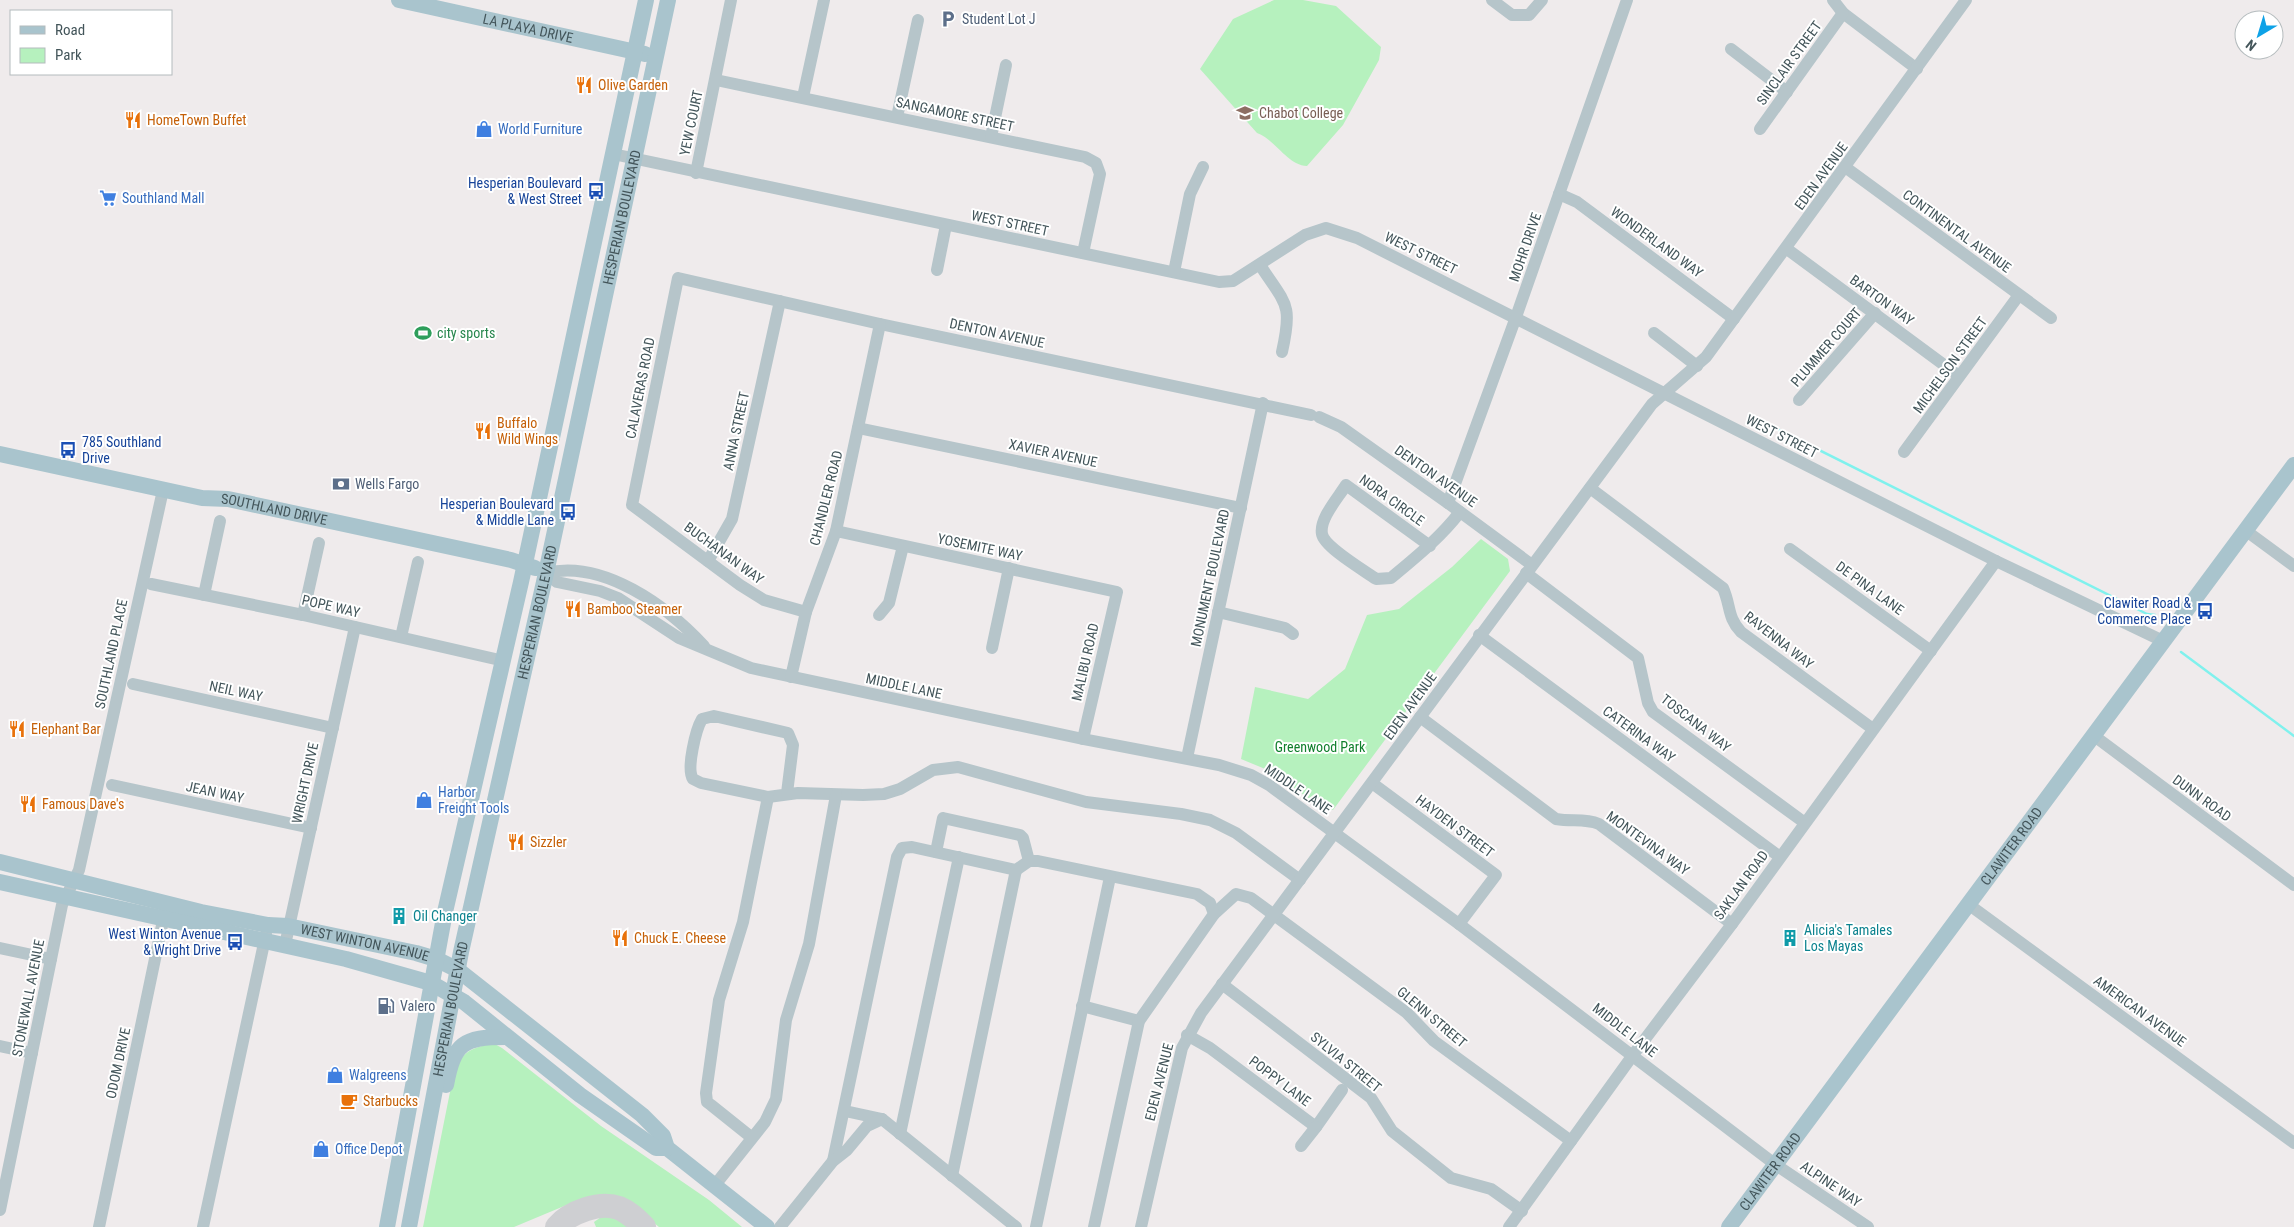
<svg xmlns="http://www.w3.org/2000/svg" width="2294" height="1227" viewBox="0 0 2294 1227" font-family="'Roboto Condensed',sans-serif">
<style>
.green{fill:#b6f1be}
.lines{fill:none;stroke-linecap:round;stroke-linejoin:round}
.stream{stroke:#80f1ed;stroke-width:2.5}
.taxiway{stroke:#cecfd2;stroke-width:24}
.minor{stroke:#b6c5ca;stroke-width:12}
.major{stroke:#a9c4cd;stroke-width:16}
.labels{text-anchor:middle;stroke-width:4;stroke-linejoin:round;paint-order:stroke}
.service-label{font-size:14px;fill:#4e5e75;stroke:#fff;text-anchor:start}
.street-label{font-size:14px;fill:#43555a;stroke:#fff}
.food-label{font-size:14px;fill:#c56008;stroke:#fff;text-anchor:start}
.education-label{font-size:14px;fill:#785e54;stroke:#fff;text-anchor:start}
.shop-label{font-size:14px;fill:#366cbe;stroke:#fff;text-anchor:start}
.transit-label{font-size:14px;fill:#164399;stroke:#fff;text-anchor:end}
.leisure-label{font-size:14px;fill:#27864d;stroke:#fff;text-anchor:start}
.park-label{font-size:14px;fill:#117f2d;stroke:#fff}
.culture-label{font-size:14px;fill:#0d838f;stroke:#fff;text-anchor:start}
</style>
<rect width="100%" height="100%" fill="#efebec"/>
<g class="green">
<path d="M 1274,0 L 1303,0 L 1336,6 L 1381,47 L 1379,60 L 1343,125 L 1307,166 C 1287,165 1276,140 1257,133 L 1200,69 L 1233,19 Z"/>
<path d="M 1481,539 L 1508,559 L 1510,571 L 1333,810 L 1321,807 L 1270,771 L 1241,759 L 1255,687 L 1308,699 L 1345,669 L 1367,615 L 1399,609 L 1452,567 Z"/>
<path d="M 493,1043 L 502,1048 L 601,1126 L 709,1200 L 742,1227 L 659,1227 L 622,1197 L 602,1194 L 581,1199 L 514,1227 L 423,1227 L 454,1072 C 464,1050 470,1049 493,1043 Z"/>
<path d="M 604,1215 L 618,1215 L 633,1227 L 596,1227 L 594,1222 Z"/>
</g>
<g class="lines">
<g class="stream">
<path d="M 1765,423 L 2147,614 L 2155,615"/>
<path d="M 2181,652 L 2294,736"/>
</g>
<path class="taxiway" d="M 557,1227 C 570,1212 600,1201 619,1208 C 629,1212 637,1220 644,1227"/>
<g class="minor">
<path d="M 1492,0 L 1512,15 L 1529,15 L 1542,0"/>
<path d="M 1833,0 L 1843,13 L 1917,69"/>
<path d="M 1731,49 L 1787,92"/>
<path d="M 716,80 L 1085,157 L 1096,163 L 1100,174 L 1083,253"/>
<path d="M 803,97 L 824,0"/>
<path d="M 897,117 L 918,20"/>
<path d="M 1760,129 L 1843,13"/>
<path d="M 991,137 L 1006,65"/>
<path d="M 613,154 L 1219,282 L 1233,281 L 1305,235 L 1326,228 L 1357,238 L 1996,561 L 2163,641"/>
<path d="M 1845,167 L 2051,318"/>
<path d="M 696,173 L 731,0"/>
<path d="M 1559,194 L 1577,202 L 1734,319"/>
<path d="M 1787,249 L 1959,376"/>
<path d="M 1260,265 C 1286,305 1293,303 1282,352"/>
<path d="M 937,270 L 946,225"/>
<path d="M 1174,272 L 1190,194 L 1203,167"/>
<path d="M 1654,333 L 1697,366"/>
<path d="M 1799,400 L 1875,313"/>
<path d="M 1319,417 L 1341,427 L 1448,503 L 1532,565"/>
<path d="M 858,428 L 1241,508"/>
<path d="M 1904,452 L 2019,295"/>
<path d="M 1590,488 L 1723,588 C 1731,606 1727,617 1741,632 L 1873,729"/>
<path d="M 1448,503 L 1516,317 L 1627,0"/>
<path d="M 2245,530 L 2294,566"/>
<path d="M 836,531 L 1117,592 L 1083,739"/>
<path d="M 1430,546 L 1346,485 C 1338,498 1319,519 1322,534 C 1324,547 1365,571 1376,579 L 1391,578 C 1416,557 1440,538 1460,512"/>
<path d="M 1790,549 L 1931,651"/>
<path d="M 708,561 L 732,519 L 780,301"/>
<path d="M 546,573 L 557,582 L 600,591 L 618,598 L 679,638 L 751,668 L 1083,739 L 1219,765 L 1251,775 L 1269,785 L 1459,924 L 1776,1165 L 1868,1227"/>
<path d="M 546,573 C 603,559 667,606 704,646"/>
<path d="M 1526,573 L 1638,658 L 1648,703 L 1653,712 L 1805,823"/>
<path d="M 151,584 L 303,615 L 504,661"/>
<path d="M 204,595 L 220,521"/>
<path d="M 806,612 L 764,600 L 740,585 L 632,505 L 678,278 L 880,324 L 1311,415"/>
<path d="M 1218,612 L 1285,628 L 1293,634"/>
<path d="M 303,615 L 319,543"/>
<path d="M 879,615 L 889,603 L 903,546"/>
<path d="M 1479,635 L 1780,857"/>
<path d="M 401,637 L 418,562"/>
<path d="M 992,648 L 1009,568"/>
<path d="M 791,677 L 806,612 L 836,531 L 880,324"/>
<path d="M 133,684 L 333,728"/>
<path d="M 1420,717 L 1556,819 C 1572,822 1584,818 1599,824 L 1732,924"/>
<path d="M 2093,735 L 2294,885"/>
<path d="M 1187,758 L 1263,403"/>
<path d="M 1372,783 L 1496,875 L 1459,924"/>
<path d="M 112,785 L 311,828"/>
<path d="M 787,793 L 793,745 L 788,733 L 714,716 L 702,719 C 696,729 686,769 693,779 L 701,783 L 768,797 L 798,793 L 863,795 L 884,794 L 900,789 L 933,770 L 958,767 L 1086,802 L 1181,814 L 1210,820 L 1236,833 L 1300,880"/>
<path d="M 936,852 L 943,818 L 1020,835 L 1023,838 L 1029,861"/>
<path d="M 1968,904 L 2294,1143"/>
<path d="M 1214,914 L 1236,894 L 1251,898 L 1407,1013 L 1434,1041 L 1571,1141"/>
<path d="M 285,945 L 355,627"/>
<path d="M 0,948 L 51,959"/>
<path d="M 1222,984 L 1371,1098 L 1392,1131 L 1451,1178 L 1491,1189 L 1522,1211"/>
<path d="M 1082,1006 L 1139,1021"/>
<path d="M 1187,1035 L 1210,1048 L 1316,1127 L 1342,1090"/>
<path d="M 0,1046 L 32,1053"/>
<path d="M 845,1111 L 882,1119 L 1016,1227"/>
<path d="M 900,1134 L 959,857"/>
<path d="M 751,1137 L 711,1105 L 707,1102 L 706,1093 L 719,1000 L 743,922 L 768,797"/>
<path d="M 1301,1146 L 1316,1127"/>
<path d="M 833,1161 L 897,857 L 902,848 L 912,847 L 1016,870 L 1029,861 L 1038,861 L 1197,894 L 1210,903 L 1214,914 L 1139,1021 L 1094,1227"/>
<path d="M 952,1176 L 1016,870"/>
<path d="M 715,1185 L 765,1122 L 776,1099 L 786,1020 L 809,944 L 836,795"/>
<path d="M 0,1210 L 62,905 L 79,870 L 163,490"/>
<path d="M 99,1227 L 165,911"/>
<path d="M 203,1227 L 266,934"/>
<path d="M 780,1227 L 833,1161 L 847,1150 L 867,1126 L 882,1119"/>
<path d="M 1036,1227 L 1110,877"/>
<path d="M 1141,1227 L 1182,1048 L 1201,1013 L 1652,404 L 1706,357 L 1966,0"/>
<path d="M 1509,1227 L 1633,1055 L 1732,924 L 1996,561"/>
</g>
<g class="major">
<path id="s1" d="M 399,0 L 645,54"/>
<path id="s2" d="M 0,454 L 202,498 L 228,499 L 511,560 L 535,568"/>
<path id="s3" d="M 0,862 L 201,912 L 268,925 L 288,926 L 416,953 L 436,959 L 458,970 L 642,1115 L 663,1136 L 667,1148 L 767,1227"/>
<path d="M 0,882 L 346,959 L 431,983 L 464,1002 L 580,1095 L 656,1148 L 667,1148"/>
<path d="M 446,1085 C 454,1043 463,1037 506,1037"/>
<path d="M 387,1227 L 445,912 L 521,582 L 646,0"/>
<path id="s4" d="M 409,1227 L 461,952 L 546,573 L 668,0"/>
<path id="s5" d="M 1729,1227 L 2294,465"/>
</g>
</g>
<defs>
<g id="parking-bare" transform="scale(1.35)"><path d="M-3.5-5.5H1a3.5 3.5 0 0 1 0 7H-1V5.5H-3.5ZM-1-3.4V-.6H.8a1.4 1.4 0 0 0 0-2.8Z" fill="#5c6f8a" stroke="#fff" stroke-width="2.5" paint-order="stroke"/></g>
<g id="restaurant-bare" transform="scale(1.35)"><path d="M-5-6h1v4h1v-4h1v4h1v-4h1v5L-1.5 .5V6h-2V.5L-5-1ZM5-6V6H3V1.5H1.5Q1.5-4 5-6Z" fill="#e8710a" stroke="#fff" stroke-width="2.5" paint-order="stroke"/></g>
<g id="university-bare" transform="scale(1.35)"><path d="M0-5L7-2L0 1L-7-2ZM-4 1L0 2.5L4 1V4Q0 6-4 4Z" fill="#8d6e63" stroke="#fff" stroke-width="2.5" paint-order="stroke"/></g>
<g id="shop-bare" transform="scale(1.35)"><path d="M-5-2.5h2.3a2.7 3.5 0 0 1 5.4 0H5L5.5 6h-11ZM-1.5-2.5h3a1.5 2.3 0 0 0-3 0Z" fill="#3f7fe0" stroke="#fff" stroke-width="2.5" paint-order="stroke"/></g>
<g id="bus-bare" transform="scale(1.35)"><path d="M-5-6H5V4H4V6H2V4H-2V6H-4V4H-5ZM-3.5-4V0h7V-4ZM-3.5 1.2v1.5H-2V1.2ZM2 1.2v1.5H3.5V1.2Z" fill="#1a4fb4" stroke="#fff" stroke-width="2.5" paint-order="stroke"/></g>
<g id="supermarket-bare" transform="scale(1.35)"><path d="M-6-5.5h2.5l.6 2H6L4.5 2H-2.5L-4.4-4H-6ZM-1.5 3.2a1.3 1.3 0 1 0 .1 0ZM3 3.2a1.3 1.3 0 1 0 .1 0Z" fill="#3f7fe0" stroke="#fff" stroke-width="2.5" paint-order="stroke"/></g>
<g id="stadium-bare" transform="scale(1.35)"><path d="M0-5a6.5 5 0 1 0 0 10a6.5 5 0 1 0 0-10ZM-3.5-1.8h7v3.6h-7Z" fill="#2e9e5b" stroke="#fff" stroke-width="2.5" paint-order="stroke"/></g>
<g id="bank-bare" transform="scale(1.35)"><path d="M-6-4H6V4H-6ZM0-2.3a2.3 2.3 0 1 0 0 4.6a2.3 2.3 0 1 0 0-4.6Z" fill="#5c6f8a" stroke="#fff" stroke-width="2.5" paint-order="stroke"/></g>
<g id="building-bare" transform="scale(1.35)"><path d="M-4-6H4V6H1V3H-1V6H-4ZM-2.5-4.3h1.7v1.8h-1.7ZM.8-4.3h1.7v1.8H.8ZM-2.5-1h1.7V.8h-1.7ZM.8-1h1.7V.8H.8Z" fill="#0f9aa8" stroke="#fff" stroke-width="2.5" paint-order="stroke"/></g>
<g id="fuel-bare" transform="scale(1.35)"><path d="M-5.5-6h7V0h2V4h1.3V-2.5L3-4.5l.8-.8L6-3V5H2.5V1h-1V6h-7ZM-4.2-4.7v3.2H.2V-4.7Z" fill="#5c6f8a" stroke="#fff" stroke-width="2.5" paint-order="stroke"/></g>
<g id="cafe-bare" transform="scale(1.35)"><path d="M-5.5-4.5H6V0H3Q3 3.5 0 3.5H-2.5Q-5.5 3.5-5.5 0ZM3-3.2v2h1.7v-2ZM-6 4.5H4V6H-6Z" fill="#e8710a" stroke="#fff" stroke-width="2.5" paint-order="stroke"/></g>
</defs>
<g fill-rule="evenodd">
<use href="#parking-bare" x="948" y="19"/>
<use href="#restaurant-bare" x="584" y="85"/>
<use href="#university-bare" x="1245" y="113"/>
<use href="#restaurant-bare" x="133" y="120"/>
<use href="#shop-bare" x="484" y="129"/>
<use href="#bus-bare" x="596" y="191"/>
<use href="#supermarket-bare" x="108" y="198"/>
<use href="#stadium-bare" x="423" y="333"/>
<use href="#restaurant-bare" x="483" y="431"/>
<use href="#bus-bare" x="68" y="450"/>
<use href="#bank-bare" x="341" y="484"/>
<use href="#bus-bare" x="568" y="512"/>
<use href="#restaurant-bare" x="573" y="609"/>
<use href="#bus-bare" x="2205" y="611"/>
<use href="#restaurant-bare" x="17" y="729"/>
<use href="#shop-bare" x="424" y="800"/>
<use href="#restaurant-bare" x="28" y="804"/>
<use href="#restaurant-bare" x="516" y="842"/>
<use href="#building-bare" x="399" y="916"/>
<use href="#restaurant-bare" x="620" y="938"/>
<use href="#building-bare" x="1790" y="938"/>
<use href="#bus-bare" x="235" y="942"/>
<use href="#fuel-bare" x="386" y="1006"/>
<use href="#shop-bare" x="335" y="1075"/>
<use href="#cafe-bare" x="349" y="1101"/>
<use href="#shop-bare" x="321" y="1149"/>
</g>
<g class="labels">
<g class="service-label">
<text x="962" y="24">Student Lot J</text>
<text x="355" y="489">Wells Fargo</text>
<text x="400" y="1011">Valero</text>
</g>
<g class="street-label">
<text dy="5" stroke="none"><textPath href="#s1" startOffset="132">LA PLAYA DRIVE</textPath></text>
<text transform="translate(1789 63) rotate(-54)" y="5">SINCLAIR STREET</text>
<text transform="translate(955 114) rotate(12)" y="5">SANGAMORE STREET</text>
<text transform="translate(691 123) rotate(-78)" y="5">YEW COURT</text>
<text transform="translate(1821 176) rotate(-54)" y="5">EDEN AVENUE</text>
<text dy="5" stroke="none"><textPath href="#s4" startOffset="1032">HESPERIAN BOULEVARD</textPath></text>
<text transform="translate(1010 223) rotate(12)" y="5">WEST STREET</text>
<text transform="translate(1957 231) rotate(36)" y="5">CONTINENTAL AVENUE</text>
<text transform="translate(1657 242) rotate(36)" y="5">WONDERLAND WAY</text>
<text transform="translate(1525 247) rotate(-71)" y="5">MOHR DRIVE</text>
<text transform="translate(1421 253) rotate(26)" y="5">WEST STREET</text>
<text transform="translate(1882 300) rotate(36)" y="5">BARTON WAY</text>
<text transform="translate(997 333) rotate(12)" y="5">DENTON AVENUE</text>
<text transform="translate(1826 347) rotate(-49)" y="5">PLUMMER COURT</text>
<text transform="translate(1950 365) rotate(-54)" y="5">MICHELSON STREET</text>
<text transform="translate(640 388) rotate(-79)" y="5">CALAVERAS ROAD</text>
<text transform="translate(736 431) rotate(-78)" y="5">ANNA STREET</text>
<text transform="translate(1782 436) rotate(27)" y="5">WEST STREET</text>
<text transform="translate(1053 453) rotate(12)" y="5">XAVIER AVENUE</text>
<text transform="translate(1436 476) rotate(35)" y="5">DENTON AVENUE</text>
<text transform="translate(826 498) rotate(-76)" y="5">CHANDLER ROAD</text>
<text transform="translate(1392 500) rotate(36)" y="5">NORA CIRCLE</text>
<text dy="5" stroke="none"><textPath href="#s2" startOffset="280">SOUTHLAND DRIVE</textPath></text>
<text transform="translate(980 547) rotate(12)" y="5">YOSEMITE WAY</text>
<text transform="translate(724 553) rotate(36)" y="5">BUCHANAN WAY</text>
<text transform="translate(1210 578) rotate(-78)" y="5">MONUMENT BOULEVARD</text>
<text transform="translate(1870 588) rotate(36)" y="5">DE PINA LANE</text>
<text transform="translate(331 606) rotate(13)" y="5">POPE WAY</text>
<text dy="5" stroke="none"><textPath href="#s4" startOffset="628">HESPERIAN BOULEVARD</textPath></text>
<text transform="translate(1779 640) rotate(38)" y="5">RAVENNA WAY</text>
<text transform="translate(111 654) rotate(-78)" y="5">SOUTHLAND PLACE</text>
<text transform="translate(1085 662) rotate(-77)" y="5">MALIBU ROAD</text>
<text transform="translate(904 686) rotate(12)" y="5">MIDDLE LANE</text>
<text transform="translate(236 691) rotate(12)" y="5">NEIL WAY</text>
<text transform="translate(1410 706) rotate(-54)" y="5">EDEN AVENUE</text>
<text transform="translate(1696 723) rotate(38)" y="5">TOSCANA WAY</text>
<text transform="translate(1639 734) rotate(36)" y="5">CATERINA WAY</text>
<text transform="translate(305 783) rotate(-78)" y="5">WRIGHT DRIVE</text>
<text transform="translate(1298 789) rotate(34)" y="5">MIDDLE LANE</text>
<text transform="translate(215 792) rotate(12)" y="5">JEAN WAY</text>
<text transform="translate(2202 798) rotate(36)" y="5">DUNN ROAD</text>
<text transform="translate(1455 826) rotate(37)" y="5">HAYDEN STREET</text>
<text transform="translate(1648 843) rotate(36)" y="5">MONTEVINA WAY</text>
<text dy="5" stroke="none"><textPath href="#s5" startOffset="474">CLAWITER ROAD</textPath></text>
<text transform="translate(1741 885) rotate(-54)" y="5">SAKLAN ROAD</text>
<text dy="5" stroke="none"><textPath href="#s3" startOffset="374">WEST WINTON AVENUE</textPath></text>
<text transform="translate(28 998) rotate(-79)" y="5">STONEWALL AVENUE</text>
<text dy="5" stroke="none"><textPath href="#s4" startOffset="222">HESPERIAN BOULEVARD</textPath></text>
<text transform="translate(2140 1011) rotate(36)" y="5">AMERICAN AVENUE</text>
<text transform="translate(1432 1017) rotate(40)" y="5">GLENN STREET</text>
<text transform="translate(1625 1030) rotate(38)" y="5">MIDDLE LANE</text>
<text transform="translate(1346 1062) rotate(39)" y="5">SYLVIA STREET</text>
<text transform="translate(118 1063) rotate(-78)" y="5">ODOM DRIVE</text>
<text transform="translate(1280 1081) rotate(37)" y="5">POPPY LANE</text>
<text transform="translate(1159 1082) rotate(-76)" y="5">EDEN AVENUE</text>
<text dy="5" stroke="none"><textPath href="#s5" startOffset="69">CLAWITER ROAD</textPath></text>
<text transform="translate(1831 1184) rotate(34)" y="5">ALPINE WAY</text>
</g>
<g class="food-label">
<text x="598" y="90">Olive Garden</text>
<text x="147" y="125">HomeTown Buffet</text>
<text x="497" y="428">Buffalo<tspan x="497" dy="16">Wild Wings</tspan></text>
<text x="587" y="614">Bamboo Steamer</text>
<text x="31" y="734">Elephant Bar</text>
<text x="42" y="809">Famous Dave's</text>
<text x="530" y="847">Sizzler</text>
<text x="634" y="943">Chuck E. Cheese</text>
<text x="363" y="1106">Starbucks</text>
</g>
<g class="education-label">
<text x="1259" y="118">Chabot College</text>
</g>
<g class="shop-label">
<text x="498" y="134">World Furniture</text>
<text x="122" y="203">Southland Mall</text>
<text x="438" y="797">Harbor<tspan x="438" dy="16">Freight Tools</tspan></text>
<text x="349" y="1080">Walgreens</text>
<text x="335" y="1154">Office Depot</text>
</g>
<g class="transit-label">
<text x="582" y="188">Hesperian Boulevard<tspan x="582" dy="16">&amp; West Street</tspan></text>
<text x="82" y="447" text-anchor="start">785 Southland<tspan x="82" dy="16">Drive</tspan></text>
<text x="554" y="509">Hesperian Boulevard<tspan x="554" dy="16">&amp; Middle Lane</tspan></text>
<text x="2191" y="608">Clawiter Road &amp;<tspan x="2191" dy="16">Commerce Place</tspan></text>
<text x="221" y="939">West Winton Avenue<tspan x="221" dy="16">&amp; Wright Drive</tspan></text>
</g>
<g class="leisure-label">
<text x="437" y="338">city sports</text>
</g>
<g class="park-label">
<text x="1320" y="752">Greenwood Park</text>
</g>
<g class="culture-label">
<text x="413" y="921">Oil Changer</text>
<text x="1804" y="935">Alicia's Tamales<tspan x="1804" dy="16">Los Mayas</tspan></text>
</g>
</g>
<rect x="10" y="10" width="162" height="65" fill="#ffffff" stroke="#b4bbbd"/>
<rect x="20" y="26" width="25" height="8" fill="#a9c4cd" stroke="#b4bbbd"/>
<text x="55" y="35" font-size="15" fill="#43555a">Road</text>
<rect x="20" y="48" width="25" height="15" fill="#b6f1be" stroke="#b4bbbd"/>
<text x="55" y="60" font-size="15" fill="#43555a">Park</text>
<g transform="translate(2259 35) rotate(218)"><circle r="24" fill="#ffffff" stroke="#b4bbbd"/>
<path d="M0-4L9 19L0 12L-9 19Z" fill="#0ea2e7"/>
<text y="-8" font-size="14" font-weight="bold" text-anchor="middle" fill="#43555a">N</text>
</g>
</svg>
